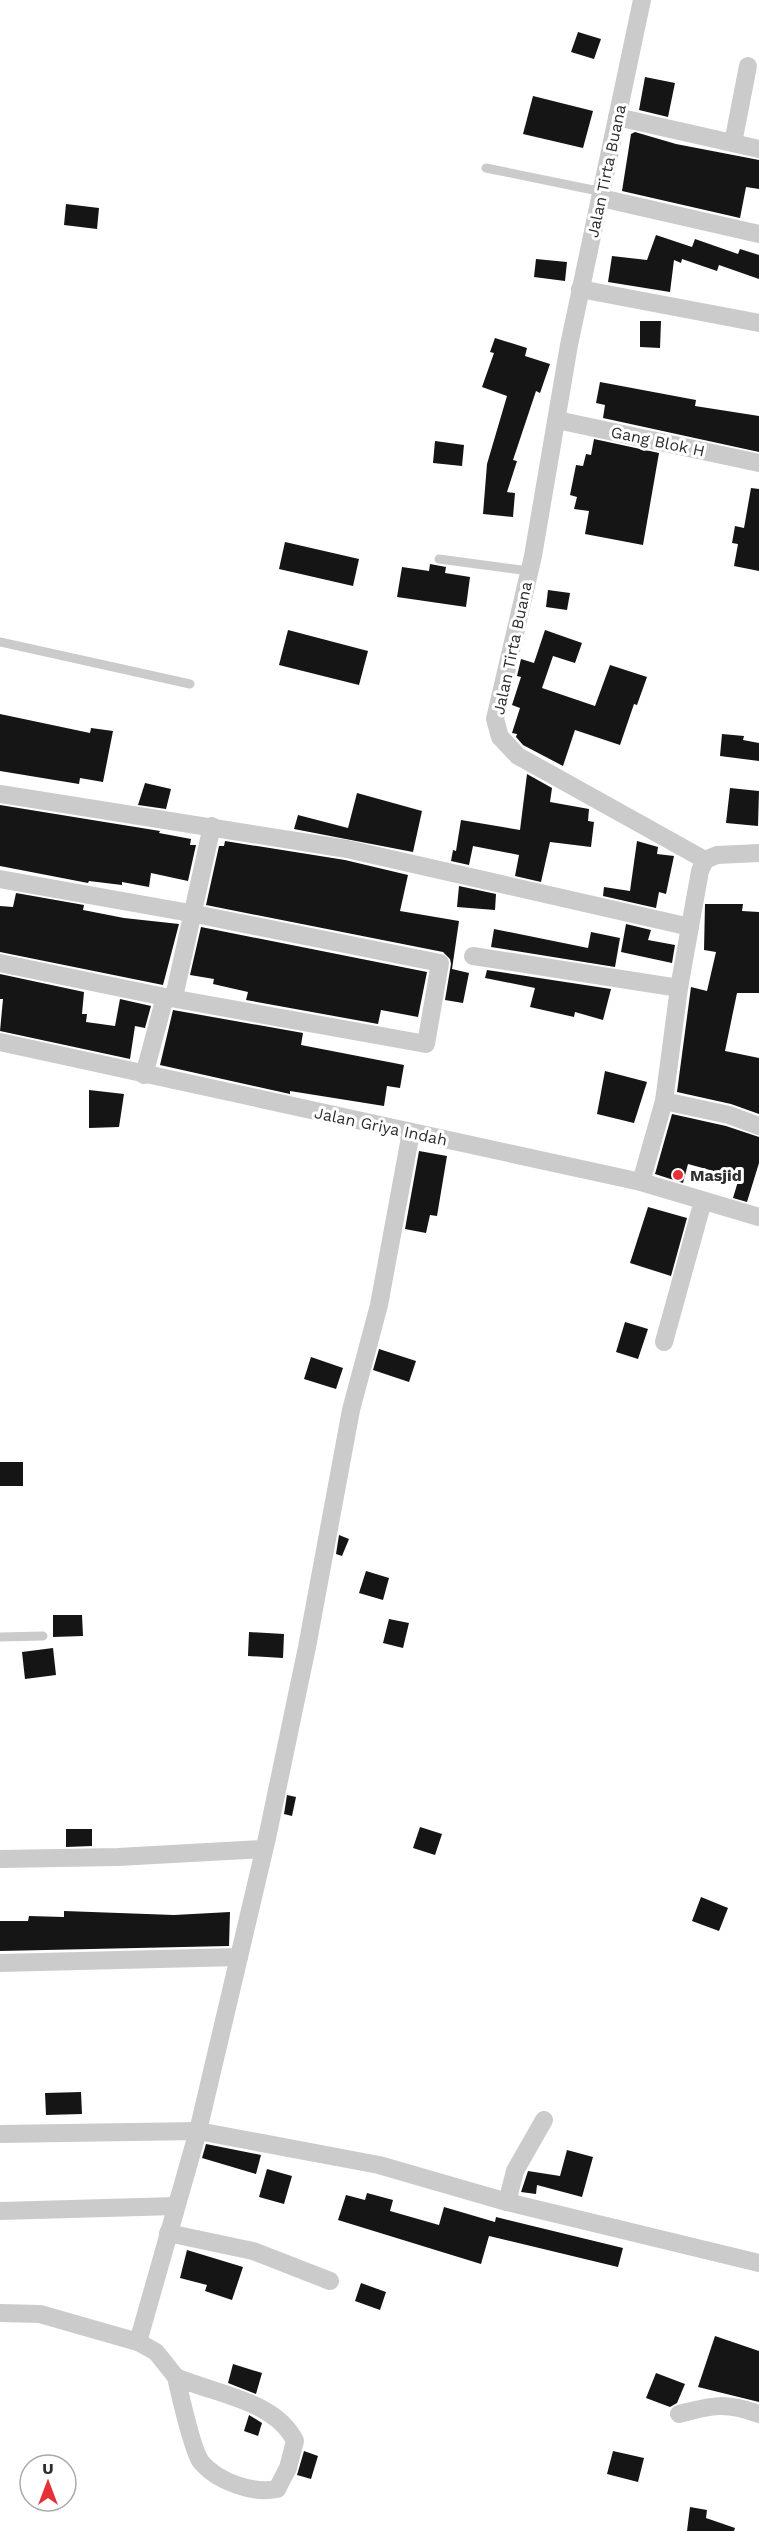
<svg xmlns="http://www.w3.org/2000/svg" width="759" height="2531" viewBox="0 0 759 2531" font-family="'Work Sans',sans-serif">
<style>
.building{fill:#151515}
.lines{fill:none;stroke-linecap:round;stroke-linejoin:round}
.service{stroke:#cbcbcb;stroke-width:9}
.minor{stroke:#cbcbcb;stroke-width:18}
.poi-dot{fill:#e62f36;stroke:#fff;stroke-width:2}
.labels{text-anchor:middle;stroke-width:6;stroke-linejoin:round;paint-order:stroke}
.street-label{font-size:16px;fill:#2e2e2e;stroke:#fff}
.poi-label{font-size:16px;font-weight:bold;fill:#2e2e2e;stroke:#fff;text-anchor:start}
</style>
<rect width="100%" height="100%" fill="#fff"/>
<g class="building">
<path d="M 578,32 L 601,39 L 594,59 L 571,52 Z"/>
<path d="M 645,77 L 675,83 L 668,117 L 639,110 Z"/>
<path d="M 533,96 L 593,111 L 583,148 L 523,134 Z"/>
<path d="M 635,132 L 676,144 L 759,160 L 759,189 L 746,187 L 740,218 L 622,191 L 631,134 Z"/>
<path d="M 66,204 L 99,208 L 97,229 L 64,225 Z"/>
<path d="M 656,235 L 692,247 L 695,239 L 738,254 L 740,249 L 759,255 L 759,279 L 719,265 L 717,271 L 682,259 L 681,263 L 674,260 L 670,292 L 608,282 L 612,256 L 647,260 Z"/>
<path d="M 536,259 L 567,262 L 565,281 L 534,277 Z"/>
<path d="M 640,321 L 661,321 L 660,348 L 640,347 Z"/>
<path d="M 495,338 L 527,348 L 525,356 L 550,364 L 540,393 L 536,391 L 513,460 L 517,461 L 507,492 L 515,493 L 513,517 L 483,514 L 487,464 L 507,396 L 482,387 L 494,353 L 490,352 Z"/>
<path d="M 600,382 L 696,400 L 695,406 L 759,416 L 759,452 L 603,418 L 605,405 L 596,403 Z"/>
<path d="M 594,439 L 659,453 L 643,545 L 585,534 L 589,511 L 574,509 L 577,497 L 570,495 L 576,465 L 583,466 L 586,454 L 591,455 Z"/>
<path d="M 435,441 L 464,445 L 462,466 L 433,463 Z"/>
<path d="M 751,488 L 759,489 L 759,571 L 734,566 L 738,544 L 732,543 L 735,526 L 744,528 Z"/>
<path d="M 285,542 L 359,559 L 353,586 L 279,569 Z"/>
<path d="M 430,564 L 446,567 L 445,573 L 470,577 L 466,607 L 397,597 L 402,567 L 429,571 Z"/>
<path d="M 548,590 L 570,593 L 567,610 L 546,607 Z"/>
<path d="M 288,630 L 368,651 L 359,685 L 279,665 Z"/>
<path d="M 545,630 L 582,643 L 575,663 L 553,656 L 542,688 L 595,706 L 610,665 L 647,677 L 637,705 L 634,704 L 620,745 L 575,730 L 563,766 L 523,745 L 516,737 L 517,734 L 512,733 L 520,708 L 512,705 L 521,677 L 517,676 L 521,659 L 534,663 Z"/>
<path d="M 0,714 L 90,733 L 91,728 L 113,731 L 103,782 L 80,778 L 79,784 L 0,771 Z"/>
<path d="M 722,734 L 744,736 L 743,740 L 759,743 L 759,761 L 720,756 Z"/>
<path d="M 527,774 L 552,788 L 550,802 L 589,809 L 588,821 L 594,822 L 591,847 L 550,842 L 541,882 L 515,876 L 519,855 L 473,846 L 469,865 L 451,861 L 453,850 L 456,851 L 461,820 L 520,830 Z"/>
<path d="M 145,783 L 171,789 L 166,809 L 138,805 Z"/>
<path d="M 730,788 L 759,791 L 758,826 L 726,823 Z"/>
<path d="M 357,793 L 422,811 L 413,852 L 294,829 L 298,815 L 348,828 Z"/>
<path d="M 0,805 L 160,831 L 159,833 L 191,839 L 190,845 L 196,845 L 188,881 L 151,873 L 149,887 L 122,882 L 122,885 L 89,881 L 88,883 L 0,866 Z"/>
<path d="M 225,841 L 345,860 L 408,875 L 400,911 L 459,921 L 452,969 L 469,973 L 463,1003 L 445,1000 L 451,964 L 450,959 L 443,952 L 206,905 L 219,846 L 224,846 Z"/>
<path d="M 637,841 L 658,847 L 657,854 L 674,856 L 666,894 L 659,892 L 656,908 L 603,896 L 604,887 L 630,891 Z"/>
<path d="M 459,886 L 496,894 L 495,910 L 457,907 Z"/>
<path d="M 16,893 L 84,905 L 83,910 L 124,918 L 179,924 L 163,985 L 0,952 L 0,906 L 13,907 Z"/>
<path d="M 705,904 L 743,904 L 742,911 L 759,912 L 759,993 L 737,993 L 725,1051 L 759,1058 L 759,1114 L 731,1104 L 677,1092 L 691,987 L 707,991 L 716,952 L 704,950 Z"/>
<path d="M 626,924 L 651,930 L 648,940 L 675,945 L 672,963 L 621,952 Z"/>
<path d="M 201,927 L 427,972 L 418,1017 L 381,1010 L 378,1024 L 246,1000 L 248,992 L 213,984 L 214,979 L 190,975 Z"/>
<path d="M 494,929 L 588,948 L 591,932 L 620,938 L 615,967 L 491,947 Z"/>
<path d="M 487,970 L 611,989 L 603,1020 L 575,1012 L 574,1017 L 530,1007 L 535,988 L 485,978 Z"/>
<path d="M 0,974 L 84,992 L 82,1014 L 87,1014 L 86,1022 L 115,1026 L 120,999 L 151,1006 L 145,1028 L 135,1026 L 130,1059 L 0,1031 L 3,999 L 0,999 Z"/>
<path d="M 173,1010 L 303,1033 L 301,1045 L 404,1065 L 400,1088 L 387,1086 L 384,1106 L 290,1091 L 290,1094 L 160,1065 Z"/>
<path d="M 605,1071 L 647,1082 L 634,1123 L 597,1114 Z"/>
<path d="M 89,1090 L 124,1094 L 119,1127 L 89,1128 Z"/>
<path d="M 672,1114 L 726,1126 L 759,1137 L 759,1163 L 747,1202 L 733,1198 L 739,1178 L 688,1164 L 683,1183 L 655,1174 Z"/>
<path d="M 419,1151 L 447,1156 L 437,1216 L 430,1215 L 426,1233 L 405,1229 Z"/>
<path d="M 648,1207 L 687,1218 L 671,1276 L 630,1263 Z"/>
<path d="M 625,1322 L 648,1329 L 638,1359 L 616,1352 Z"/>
<path d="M 379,1349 L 416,1361 L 409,1382 L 373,1370 Z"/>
<path d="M 311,1357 L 343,1368 L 336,1389 L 304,1379 Z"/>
<rect x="0" y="1462" width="23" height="24"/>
<path d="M 339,1535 L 349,1539 L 342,1556 L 336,1554 Z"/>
<path d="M 366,1571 L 389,1578 L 383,1600 L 359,1593 Z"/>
<path d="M 53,1615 L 82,1615 L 83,1636 L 53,1637 Z"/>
<path d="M 389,1619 L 409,1623 L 403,1648 L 383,1643 Z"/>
<path d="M 249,1632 L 284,1634 L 283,1658 L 248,1656 Z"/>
<path d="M 53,1648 L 56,1675 L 25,1679 L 22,1652 Z"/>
<path d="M 287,1795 L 296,1797 L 292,1816 L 284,1814 Z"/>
<path d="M 420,1827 L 442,1834 L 435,1855 L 413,1848 Z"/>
<path d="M 66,1829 L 92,1829 L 92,1846 L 66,1847 Z"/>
<path d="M 701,1897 L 728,1908 L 719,1931 L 692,1921 Z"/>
<path d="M 64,1911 L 174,1915 L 230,1912 L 229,1946 L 0,1951 L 0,1921 L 28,1921 L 29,1916 L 64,1917 Z"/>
<path d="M 81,2092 L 82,2114 L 46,2115 L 45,2093 Z"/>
<path d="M 206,2144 L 261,2155 L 256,2174 L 202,2158 Z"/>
<path d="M 567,2150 L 593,2157 L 582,2197 L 537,2185 L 536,2194 L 521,2192 L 528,2171 L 560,2176 Z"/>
<path d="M 267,2169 L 292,2176 L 284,2204 L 259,2197 Z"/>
<path d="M 367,2193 L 393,2200 L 390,2211 L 439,2225 L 444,2207 L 495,2222 L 496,2217 L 623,2248 L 618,2267 L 489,2236 L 481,2264 L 338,2220 L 346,2195 L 365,2200 Z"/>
<path d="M 187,2250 L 243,2267 L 232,2300 L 205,2291 L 207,2285 L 180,2278 Z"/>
<path d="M 361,2283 L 386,2292 L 380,2310 L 355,2301 Z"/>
<path d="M 715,2336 L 759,2351 L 759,2402 L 698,2387 Z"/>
<path d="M 233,2364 L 262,2373 L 256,2394 L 228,2383 Z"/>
<path d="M 656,2373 L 685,2384 L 677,2403 L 670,2407 L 646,2398 Z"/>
<path d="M 249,2415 L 262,2423 L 258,2436 L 244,2431 Z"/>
<path d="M 304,2451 L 318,2456 L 311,2479 L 297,2475 Z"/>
<path d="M 613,2451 L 644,2458 L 638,2482 L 607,2474 Z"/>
<path d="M 690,2507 L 707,2510 L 706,2518 L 735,2528 L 734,2531 L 687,2531 Z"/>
</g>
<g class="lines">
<g class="service">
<path d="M 486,168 L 603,192"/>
<path d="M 439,559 L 529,571"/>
<path d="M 0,642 L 190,684"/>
<path d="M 0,1637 L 43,1636"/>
</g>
<g class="minor">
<path d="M 617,117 L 759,149"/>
<path d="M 733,143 L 748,66"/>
<path d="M 601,198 L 759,234"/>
<path d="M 580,289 L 759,323"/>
<path d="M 557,420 L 759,463"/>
<path d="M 0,794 L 347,849 L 690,927"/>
<path d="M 705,860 L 717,855 L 759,853"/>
<path d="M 0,879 L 190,913 L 440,963 L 426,1044 L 165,997 L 0,963"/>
<path d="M 473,956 L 679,988"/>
<path d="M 174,997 L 212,826"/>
<path d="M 0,1042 L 641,1182 L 759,1217"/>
<path d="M 144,1075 L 165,997"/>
<path d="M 664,1101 L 729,1115 L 759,1126"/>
<path d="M 641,1182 L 664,1101 L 679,988 L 700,871 L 705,860 L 518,756 L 500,737 L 495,719 L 533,556 L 569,345 L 642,0"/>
<path d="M 664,1342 L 703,1201"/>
<path d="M 0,1859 L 118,1857 L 263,1849"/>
<path d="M 0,1963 L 239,1957"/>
<path d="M 0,2134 L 198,2131 L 379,2165 L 507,2202 L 759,2263"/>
<path d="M 507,2202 L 515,2171 L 544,2120"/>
<path d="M 0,2211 L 176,2206"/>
<path d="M 168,2233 L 253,2251 L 330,2281"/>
<path d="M 0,2313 L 40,2314 L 138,2342 L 156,2352 L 176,2377"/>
<path d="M 138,2342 L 198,2131 L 267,1838 L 307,1647 L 351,1410 L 379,1305 L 411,1132"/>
<path d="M 176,2377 C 214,2394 275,2400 295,2441 L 288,2468 L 277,2489 C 253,2494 218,2482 201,2462 C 192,2450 180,2394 176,2377 Z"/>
<path d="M 679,2414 C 713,2405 725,2402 759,2414"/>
</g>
</g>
<circle class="poi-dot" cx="678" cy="1175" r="6"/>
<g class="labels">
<g class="street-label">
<text transform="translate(606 171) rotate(-78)" y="6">Jalan Tirta Buana</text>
<text transform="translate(658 441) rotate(12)" y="6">Gang Blok H</text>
<text transform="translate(512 648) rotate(-78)" y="6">Jalan Tirta Buana</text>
<text transform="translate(381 1126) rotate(12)" y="6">Jalan Griya Indah</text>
</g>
<g class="poi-label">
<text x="690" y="1181">Masjid</text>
</g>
</g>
<g transform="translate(48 2483)"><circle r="28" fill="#ffffff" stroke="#ababab" stroke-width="1.5"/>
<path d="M0-4.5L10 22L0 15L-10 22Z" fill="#e62f36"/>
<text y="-9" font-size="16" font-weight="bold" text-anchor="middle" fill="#2e2e2e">U</text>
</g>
</svg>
